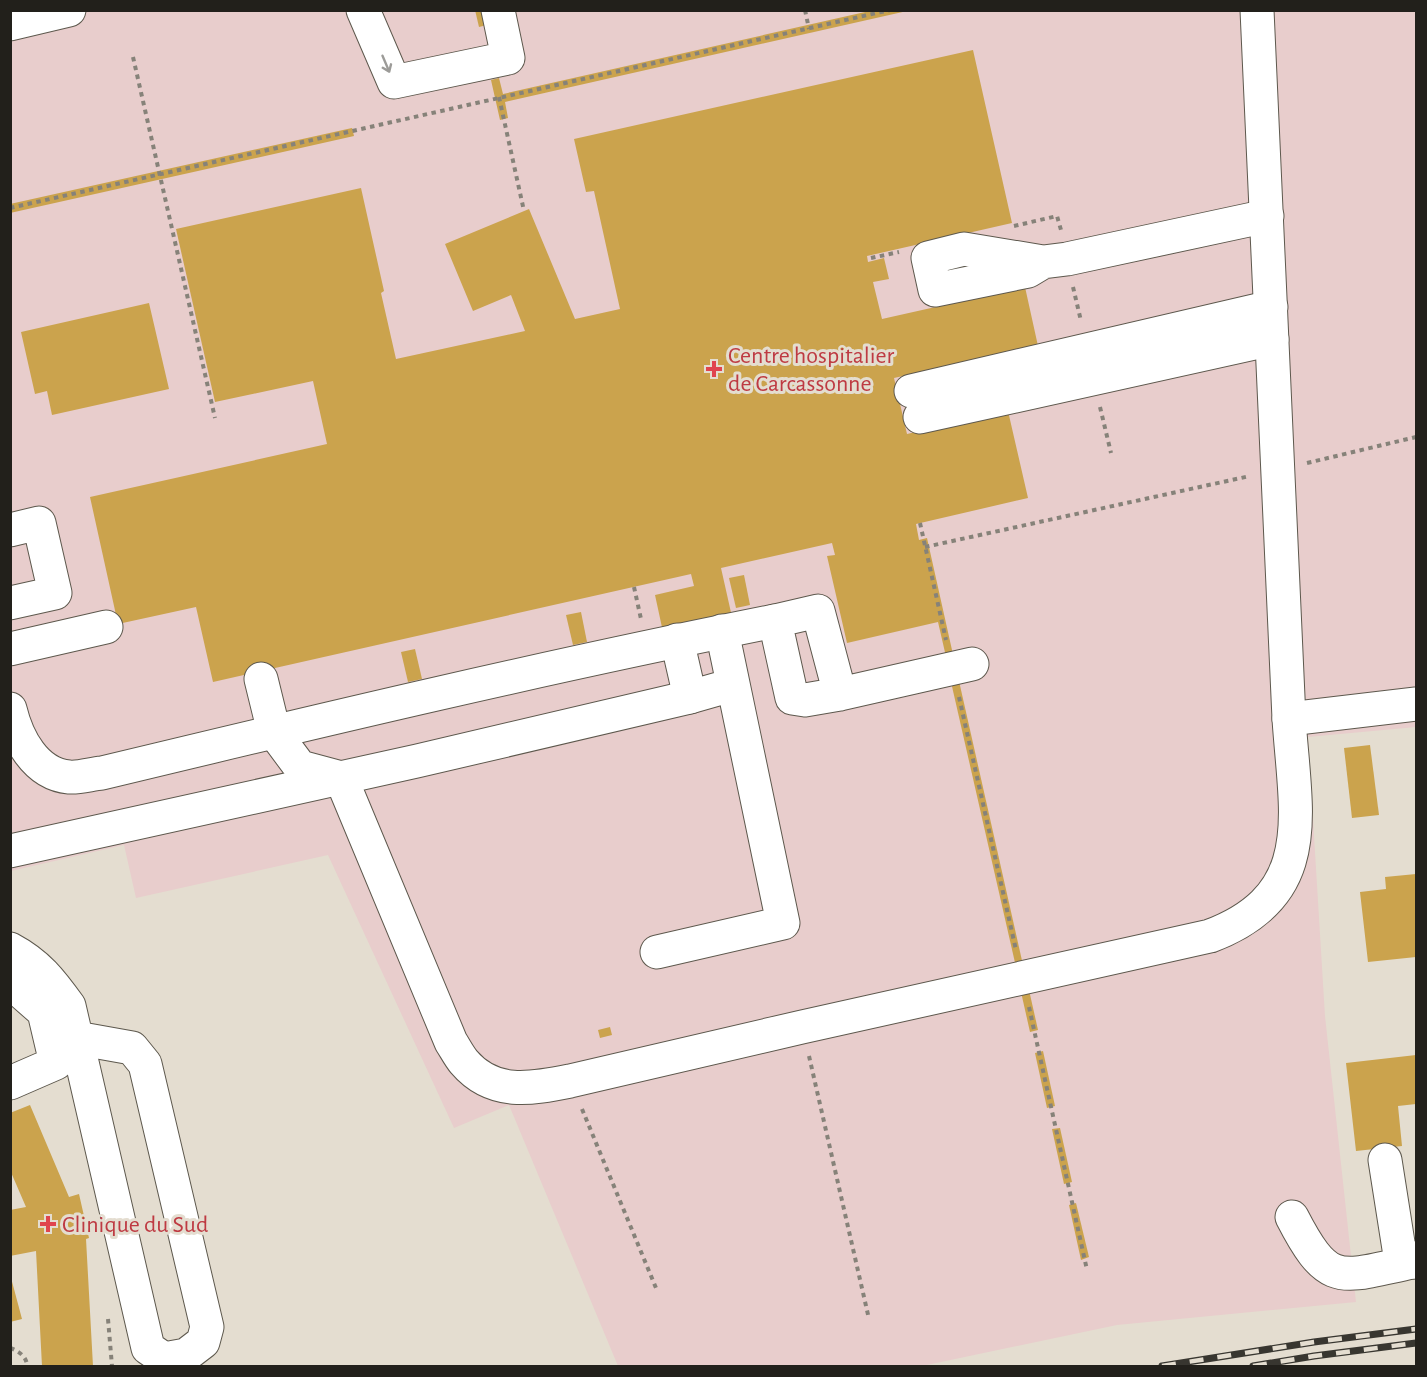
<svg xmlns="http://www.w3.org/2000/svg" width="1427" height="1377" viewBox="0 0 1427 1377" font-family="'Alegreya Sans',sans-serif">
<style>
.medical{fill:#e8cdcc}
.building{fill:#cba34d}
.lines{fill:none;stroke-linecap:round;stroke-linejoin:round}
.minor-casing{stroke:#5d584d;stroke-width:35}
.path{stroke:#868279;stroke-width:4;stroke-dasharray:4.5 4.5;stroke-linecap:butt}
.minor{stroke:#fff;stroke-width:33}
.rail-casing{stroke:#383630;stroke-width:7}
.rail{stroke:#e4ddd0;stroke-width:4.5;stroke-dasharray:14;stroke-linecap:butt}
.oneway{stroke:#9c9b98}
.health-dot{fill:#e0444e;stroke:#e4ddd0;stroke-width:2}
.labels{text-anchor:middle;stroke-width:6;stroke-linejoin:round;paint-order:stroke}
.health-label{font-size:24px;fill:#be3a42;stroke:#e4ddd0;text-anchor:start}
</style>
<rect width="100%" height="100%" fill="#e4ddd0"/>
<path class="medical" d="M 10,11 L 1416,11 L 1416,727 L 1308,737 L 1325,1016 L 1356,1302 L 1117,1325 L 922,1366 L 618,1366 L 509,1105 L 454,1128 L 328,855 L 136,898 L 124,845 L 11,871 Z"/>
<g class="building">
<path d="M 475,10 L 484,10 L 487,25 L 479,27 Z"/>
<path d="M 874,10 L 907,11 L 505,102 L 508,118 L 500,120 L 491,80 L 499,78 L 503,94 Z"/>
<path d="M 973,50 L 1012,223 L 867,256 L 868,262 L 884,258 L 889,279 L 873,282 L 882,319 L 1025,287 L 1038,346 L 894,378 L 907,434 L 1008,411 L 1028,498 L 916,524 L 919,540 L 927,538 L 954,659 L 947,661 L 938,622 L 847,643 L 827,556 L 835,555 L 832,543 L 721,568 L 732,617 L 663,632 L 655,595 L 694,586 L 691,574 L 213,682 L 196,607 L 118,624 L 90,497 L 327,444 L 313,381 L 215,402 L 176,229 L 361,188 L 384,291 L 381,293 L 396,359 L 525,331 L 511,295 L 473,311 L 445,244 L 529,209 L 575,319 L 620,309 L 594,191 L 586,192 L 574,139 Z"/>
<path d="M 352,128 L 354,136 L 10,213 L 10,204 Z"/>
<path d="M 149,303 L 169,389 L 52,415 L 47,391 L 35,394 L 21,332 Z"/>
<path d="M 744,575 L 750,605 L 736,608 L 729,578 Z"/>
<path d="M 581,612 L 587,642 L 573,645 L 566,615 Z"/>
<path d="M 415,649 L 422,679 L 408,682 L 401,652 Z"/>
<path d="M 959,681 L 1023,965 L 1016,967 L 951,682 Z"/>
<path d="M 1370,745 L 1379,815 L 1352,818 L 1344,748 Z"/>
<path d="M 1416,874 L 1416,957 L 1368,962 L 1360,892 L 1386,889 L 1385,877 Z"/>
<path d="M 1029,990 L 1038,1030 L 1030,1032 L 1021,992 Z"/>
<path d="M 610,1027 L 612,1035 L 600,1038 L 598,1030 Z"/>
<path d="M 1043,1051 L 1055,1106 L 1047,1108 L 1035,1053 Z"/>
<path d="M 1416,1055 L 1416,1104 L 1398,1106 L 1402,1146 L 1356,1151 L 1346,1063 Z"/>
<path d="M 30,1105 L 69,1197 L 79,1194 L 89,1238 L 86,1239 L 93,1366 L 42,1366 L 36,1251 L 10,1256 L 10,1210 L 26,1207 L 10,1170 L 10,1113 Z"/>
<path d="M 1060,1128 L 1072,1182 L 1064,1184 L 1052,1129 Z"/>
<path d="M 1076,1203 L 1089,1257 L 1081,1260 L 1069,1205 Z"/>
<path d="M 10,1274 L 22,1319 L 10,1322 Z"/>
</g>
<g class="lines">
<g class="minor-casing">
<g id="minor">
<path d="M 363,10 L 394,82 L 508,58 L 498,10"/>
<path d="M 10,24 L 69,10"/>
<path d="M 1043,262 L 1028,271 L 935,290 L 928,258 L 964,249 L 1043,262 L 1067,259 L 1267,216"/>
<path d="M 911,391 L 1271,307"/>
<path d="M 920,417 L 1272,339"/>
<path d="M 10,530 L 39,523 L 55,593 L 10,603"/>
<path d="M 677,640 L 690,697"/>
<path d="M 10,649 L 106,627"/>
<path d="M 261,679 L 274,732 L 300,767 L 341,778 L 451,1042 C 455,1048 459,1056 464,1062 C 493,1096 531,1089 570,1081 L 802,1027 L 1210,936 C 1319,895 1295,813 1289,719 L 1257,10"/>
<path d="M 840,694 L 818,611 L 775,621 L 792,698 L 805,700 L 840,694 L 972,664"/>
<path d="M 10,709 C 17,738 35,774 69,777 C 79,778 91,774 102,773 C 326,719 549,666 775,621"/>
<path d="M 1289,719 L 1416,704"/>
<path d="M 10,851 L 417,761 L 690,697 L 732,685"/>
<path d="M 10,949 C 38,964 51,981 69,1006 L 148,1348 L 164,1359 L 186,1355 L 203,1342 L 207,1327 L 145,1064 L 132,1048 L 76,1038"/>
<path d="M 657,952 L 783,923 L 722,631"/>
<path d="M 10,982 L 44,1012 L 56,1063 L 10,1083"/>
<path d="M 1385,1160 L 1399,1249 L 1412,1262 L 1416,1262"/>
<path d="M 1292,1217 C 1329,1289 1340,1277 1412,1262"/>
</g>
</g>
<g class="path">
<path d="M 805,10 L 809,29"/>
<path d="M 133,57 L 215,418"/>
<path d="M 499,97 L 524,211"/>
<path d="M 10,208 L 890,10"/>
<path d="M 1014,226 L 1057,216 L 1061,230"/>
<path d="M 871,258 L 899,252"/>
<path d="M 1073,287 L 1081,321"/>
<path d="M 1100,407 L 1111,453"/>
<path d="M 1307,463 L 1416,437"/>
<path d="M 920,523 L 946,640"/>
<path d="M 925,547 L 1250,476"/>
<path d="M 634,587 L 641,619"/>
<path d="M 959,697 L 1016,950"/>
<path d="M 1029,1007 L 1087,1270"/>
<path d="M 809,1056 L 869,1319"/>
<path d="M 582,1109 L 656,1288"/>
<path d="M 108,1319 L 112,1366"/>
<path d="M 10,1348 C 19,1351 27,1357 27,1366"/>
</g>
<use href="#minor" class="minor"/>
<g class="rail-casing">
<g id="rail">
<path d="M 1162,1366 L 1314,1342 L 1416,1329"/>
<path d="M 1253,1366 L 1314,1356 L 1416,1343"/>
</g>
</g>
<use href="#rail" class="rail"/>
</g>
<defs><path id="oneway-shaft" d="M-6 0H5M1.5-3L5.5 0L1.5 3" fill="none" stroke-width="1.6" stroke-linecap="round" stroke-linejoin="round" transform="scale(1.5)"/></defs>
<use class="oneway" href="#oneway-shaft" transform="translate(386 64) rotate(67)"/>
<g class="health-dot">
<path d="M711 360h6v6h6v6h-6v6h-6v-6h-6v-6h6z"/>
<path d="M45 1215h6v6h6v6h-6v6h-6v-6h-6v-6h6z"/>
</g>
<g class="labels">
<g class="health-label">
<text x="728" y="363">Centre hospitalier<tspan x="728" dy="28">de Carcassonne</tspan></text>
<text x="62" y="1232">Clinique du Sud</text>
</g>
</g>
<rect width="1427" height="1377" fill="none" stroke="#22201b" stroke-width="24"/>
</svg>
